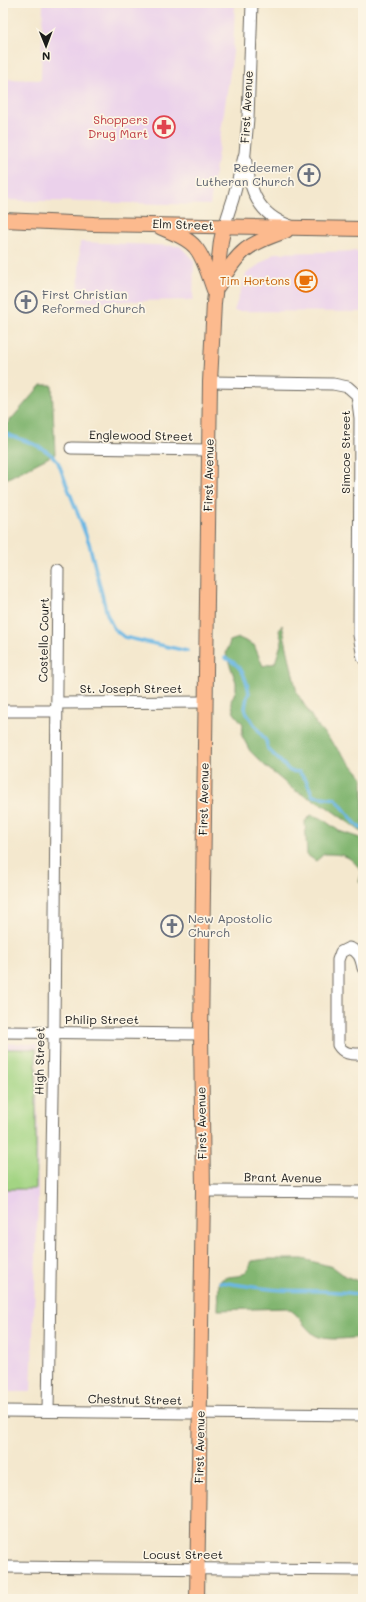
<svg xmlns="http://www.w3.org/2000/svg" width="366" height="1602" viewBox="0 0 366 1602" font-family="Mali,sans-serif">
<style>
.built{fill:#ebd1eb}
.green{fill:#a3d483;stroke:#607850}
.forest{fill:#82b671;stroke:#4f6946}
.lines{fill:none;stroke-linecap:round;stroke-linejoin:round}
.stream{stroke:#6ab7e4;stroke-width:3.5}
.minor-casing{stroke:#68635a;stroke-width:13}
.major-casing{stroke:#68635a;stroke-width:16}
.minor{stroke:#fff;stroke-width:11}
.major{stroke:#fcba8e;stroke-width:14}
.labels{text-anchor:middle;stroke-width:3.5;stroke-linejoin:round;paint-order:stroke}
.street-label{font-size:12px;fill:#1c1c1c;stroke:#fcf5e5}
.health-label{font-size:12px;fill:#be3a42;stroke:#fcf5e5;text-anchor:end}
.worship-label{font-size:12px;fill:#5b616d;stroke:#fcf5e5;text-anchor:start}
.food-label{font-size:12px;fill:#c56008;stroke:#fcf5e5;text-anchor:end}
</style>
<rect width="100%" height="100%" fill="#fcf5e5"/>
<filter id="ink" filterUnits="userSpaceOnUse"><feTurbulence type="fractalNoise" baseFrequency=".025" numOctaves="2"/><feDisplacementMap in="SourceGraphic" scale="8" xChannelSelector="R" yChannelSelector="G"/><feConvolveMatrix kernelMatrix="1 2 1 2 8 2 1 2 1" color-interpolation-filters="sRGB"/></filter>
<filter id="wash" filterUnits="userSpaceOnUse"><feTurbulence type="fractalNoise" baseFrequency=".012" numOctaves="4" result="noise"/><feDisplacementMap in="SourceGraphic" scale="16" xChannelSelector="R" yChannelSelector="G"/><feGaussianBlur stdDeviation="0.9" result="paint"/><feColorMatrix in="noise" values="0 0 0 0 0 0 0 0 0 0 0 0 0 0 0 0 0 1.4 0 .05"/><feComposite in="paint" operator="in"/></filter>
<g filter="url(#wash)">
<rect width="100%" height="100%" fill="#f4e8ce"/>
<g class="built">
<path d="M 43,3 L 235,3 L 233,52 L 210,205 L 3,200 L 3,79 L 41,80 Z"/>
<path d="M 80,242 L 180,246 L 194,261 L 193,300 L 78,302 Z"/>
<path d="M 363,251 L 362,312 L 234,311 L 246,274 L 275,253 Z"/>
<path d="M 3,1043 L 37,1044 L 38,1200 L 31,1392 L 3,1392 Z"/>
</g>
<rect class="green" x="3" y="1049" width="33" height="140"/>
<g class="forest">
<path d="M 41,385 L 52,385 L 55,454 L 4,480 L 3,478 L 3,424 L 7,424 Z"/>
<path d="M 282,625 L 297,693 L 316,724 L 363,778 L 363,833 L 327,807 L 294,790 L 264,765 L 250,751 L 242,736 L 243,724 L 234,713 L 231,701 L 236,690 L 236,682 L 226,654 L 230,641 L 239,638 L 254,645 L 263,666 L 275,663 L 282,641 L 279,631 Z"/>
<path d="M 311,815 L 321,818 L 339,831 L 363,839 L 363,884 L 359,882 L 362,872 C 350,855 344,854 324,854 L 316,861 L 307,855 L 305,821 Z"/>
<path d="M 267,1259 L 303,1259 L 333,1267 L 345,1276 L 363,1283 L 363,1337 C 349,1338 321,1343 311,1332 C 301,1323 300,1315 287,1308 L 218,1310 L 219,1281 C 233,1271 243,1284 252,1261 Z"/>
</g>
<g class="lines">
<g class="stream">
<path d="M 3,433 C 22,440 45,445 58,462 L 89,543 L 107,614 L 114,629 L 124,637 L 187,651"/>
<path d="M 225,658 C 241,664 246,676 249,693 L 247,697 L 245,708 L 247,714 L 266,741 L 268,749 L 290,771 L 299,772 L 306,780 L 313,796 L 336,799 L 356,824 L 363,829"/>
<path d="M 220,1282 C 241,1285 261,1289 282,1290 C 309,1291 336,1290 363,1295"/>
</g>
</g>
</g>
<g filter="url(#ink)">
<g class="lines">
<g class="minor-casing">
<g id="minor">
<path d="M 245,157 C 250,190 257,215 291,226"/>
<path d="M 224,227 L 233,199 L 245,153 L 248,118 L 252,3"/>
<path d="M 210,382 L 333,384 L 348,387 L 357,395 L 360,418 L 359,635 L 363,658"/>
<path d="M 71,448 L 209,450"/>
<path d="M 57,703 L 205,702"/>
<path d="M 3,711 L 56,711"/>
<path d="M 363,968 C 361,958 359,951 349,948 L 341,952 L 338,960 L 338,1045 C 344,1055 352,1054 363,1054"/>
<path d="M 3,1032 L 201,1034"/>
<path d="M 203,1191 L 363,1192"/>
<path d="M 3,1411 L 363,1415"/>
<path d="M 48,1411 L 54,1032 L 58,570"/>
<path d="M 3,1567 L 363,1570"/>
</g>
</g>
<g class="major-casing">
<g id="major">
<path d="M 3,220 L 94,224 L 363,229"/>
<path d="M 160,227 C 172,233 187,237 195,247 C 204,257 209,277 214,290"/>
<path d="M 218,286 C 240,249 246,245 286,231"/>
<path d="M 197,1599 L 203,1191 L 201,1034 L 210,382 L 214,303 L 221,241 L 224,227"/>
</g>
</g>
<use href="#minor" class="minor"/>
<use href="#major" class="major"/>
</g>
</g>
<defs>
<g id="pharmacy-ring" transform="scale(1.15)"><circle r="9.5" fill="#fcf5e5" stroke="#e0444e" stroke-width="1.5"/><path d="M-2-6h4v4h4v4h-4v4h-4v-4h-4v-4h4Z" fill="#e0444e"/></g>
<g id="church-ring" transform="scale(1.15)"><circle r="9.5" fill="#fcf5e5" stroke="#6b7280" stroke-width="1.5"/><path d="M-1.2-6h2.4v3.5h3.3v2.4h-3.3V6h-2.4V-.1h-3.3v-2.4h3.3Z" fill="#6b7280"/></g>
<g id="cafe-ring" transform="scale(1.15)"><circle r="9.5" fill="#fcf5e5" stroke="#e8710a" stroke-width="1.5"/><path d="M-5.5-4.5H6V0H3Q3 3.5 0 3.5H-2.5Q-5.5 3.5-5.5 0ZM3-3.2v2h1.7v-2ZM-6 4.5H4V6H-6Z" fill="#e8710a"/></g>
</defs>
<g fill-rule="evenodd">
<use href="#pharmacy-ring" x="164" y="127"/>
<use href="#church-ring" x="309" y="175"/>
<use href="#cafe-ring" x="306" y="281"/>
<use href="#church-ring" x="26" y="302"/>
<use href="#church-ring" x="172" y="926"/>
</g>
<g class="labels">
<g class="street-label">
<text transform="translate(247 107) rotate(-87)" y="4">First Avenue</text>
<text transform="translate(183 225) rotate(2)" y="4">Elm Street</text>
<text transform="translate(141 436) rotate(1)" y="4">Englewood Street</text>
<text transform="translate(346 452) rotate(-90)" y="4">Simcoe Street</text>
<text transform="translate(209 475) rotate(-89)" y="4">First Avenue</text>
<text transform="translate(44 640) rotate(-89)" y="4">Costello Court</text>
<text x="131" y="693">St. Joseph Street</text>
<text transform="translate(204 799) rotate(-89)" y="4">First Avenue</text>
<text x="102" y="1024">Philip Street</text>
<text transform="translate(40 1061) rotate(-89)" y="4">High Street</text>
<text transform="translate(202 1123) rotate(-91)" y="4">First Avenue</text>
<text transform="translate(283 1178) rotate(1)" y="4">Brant Avenue</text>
<text transform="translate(135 1400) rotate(1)" y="4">Chestnut Street</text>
<text transform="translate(200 1447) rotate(-89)" y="4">First Avenue</text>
<text x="183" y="1559">Locust Street</text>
</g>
<g class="health-label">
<text x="148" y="124">Shoppers<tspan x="148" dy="14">Drug Mart</tspan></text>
</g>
<g class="worship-label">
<text x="294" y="172" text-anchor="end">Redeemer<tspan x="294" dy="14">Lutheran Church</tspan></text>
<text x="42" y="299">First Christian<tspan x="42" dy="14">Reformed Church</tspan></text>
<text x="188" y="923">New Apostolic<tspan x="188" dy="14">Church</tspan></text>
</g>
<g class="food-label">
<text x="290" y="285">Tim Hortons</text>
</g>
</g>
<rect width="366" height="1602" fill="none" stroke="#fcf5e5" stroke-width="16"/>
<g transform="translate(46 46) rotate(179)" stroke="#fcf5e5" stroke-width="3" paint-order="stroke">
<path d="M0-3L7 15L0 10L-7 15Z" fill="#1c1c1c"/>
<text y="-6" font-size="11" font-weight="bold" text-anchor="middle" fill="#1c1c1c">N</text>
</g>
</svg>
